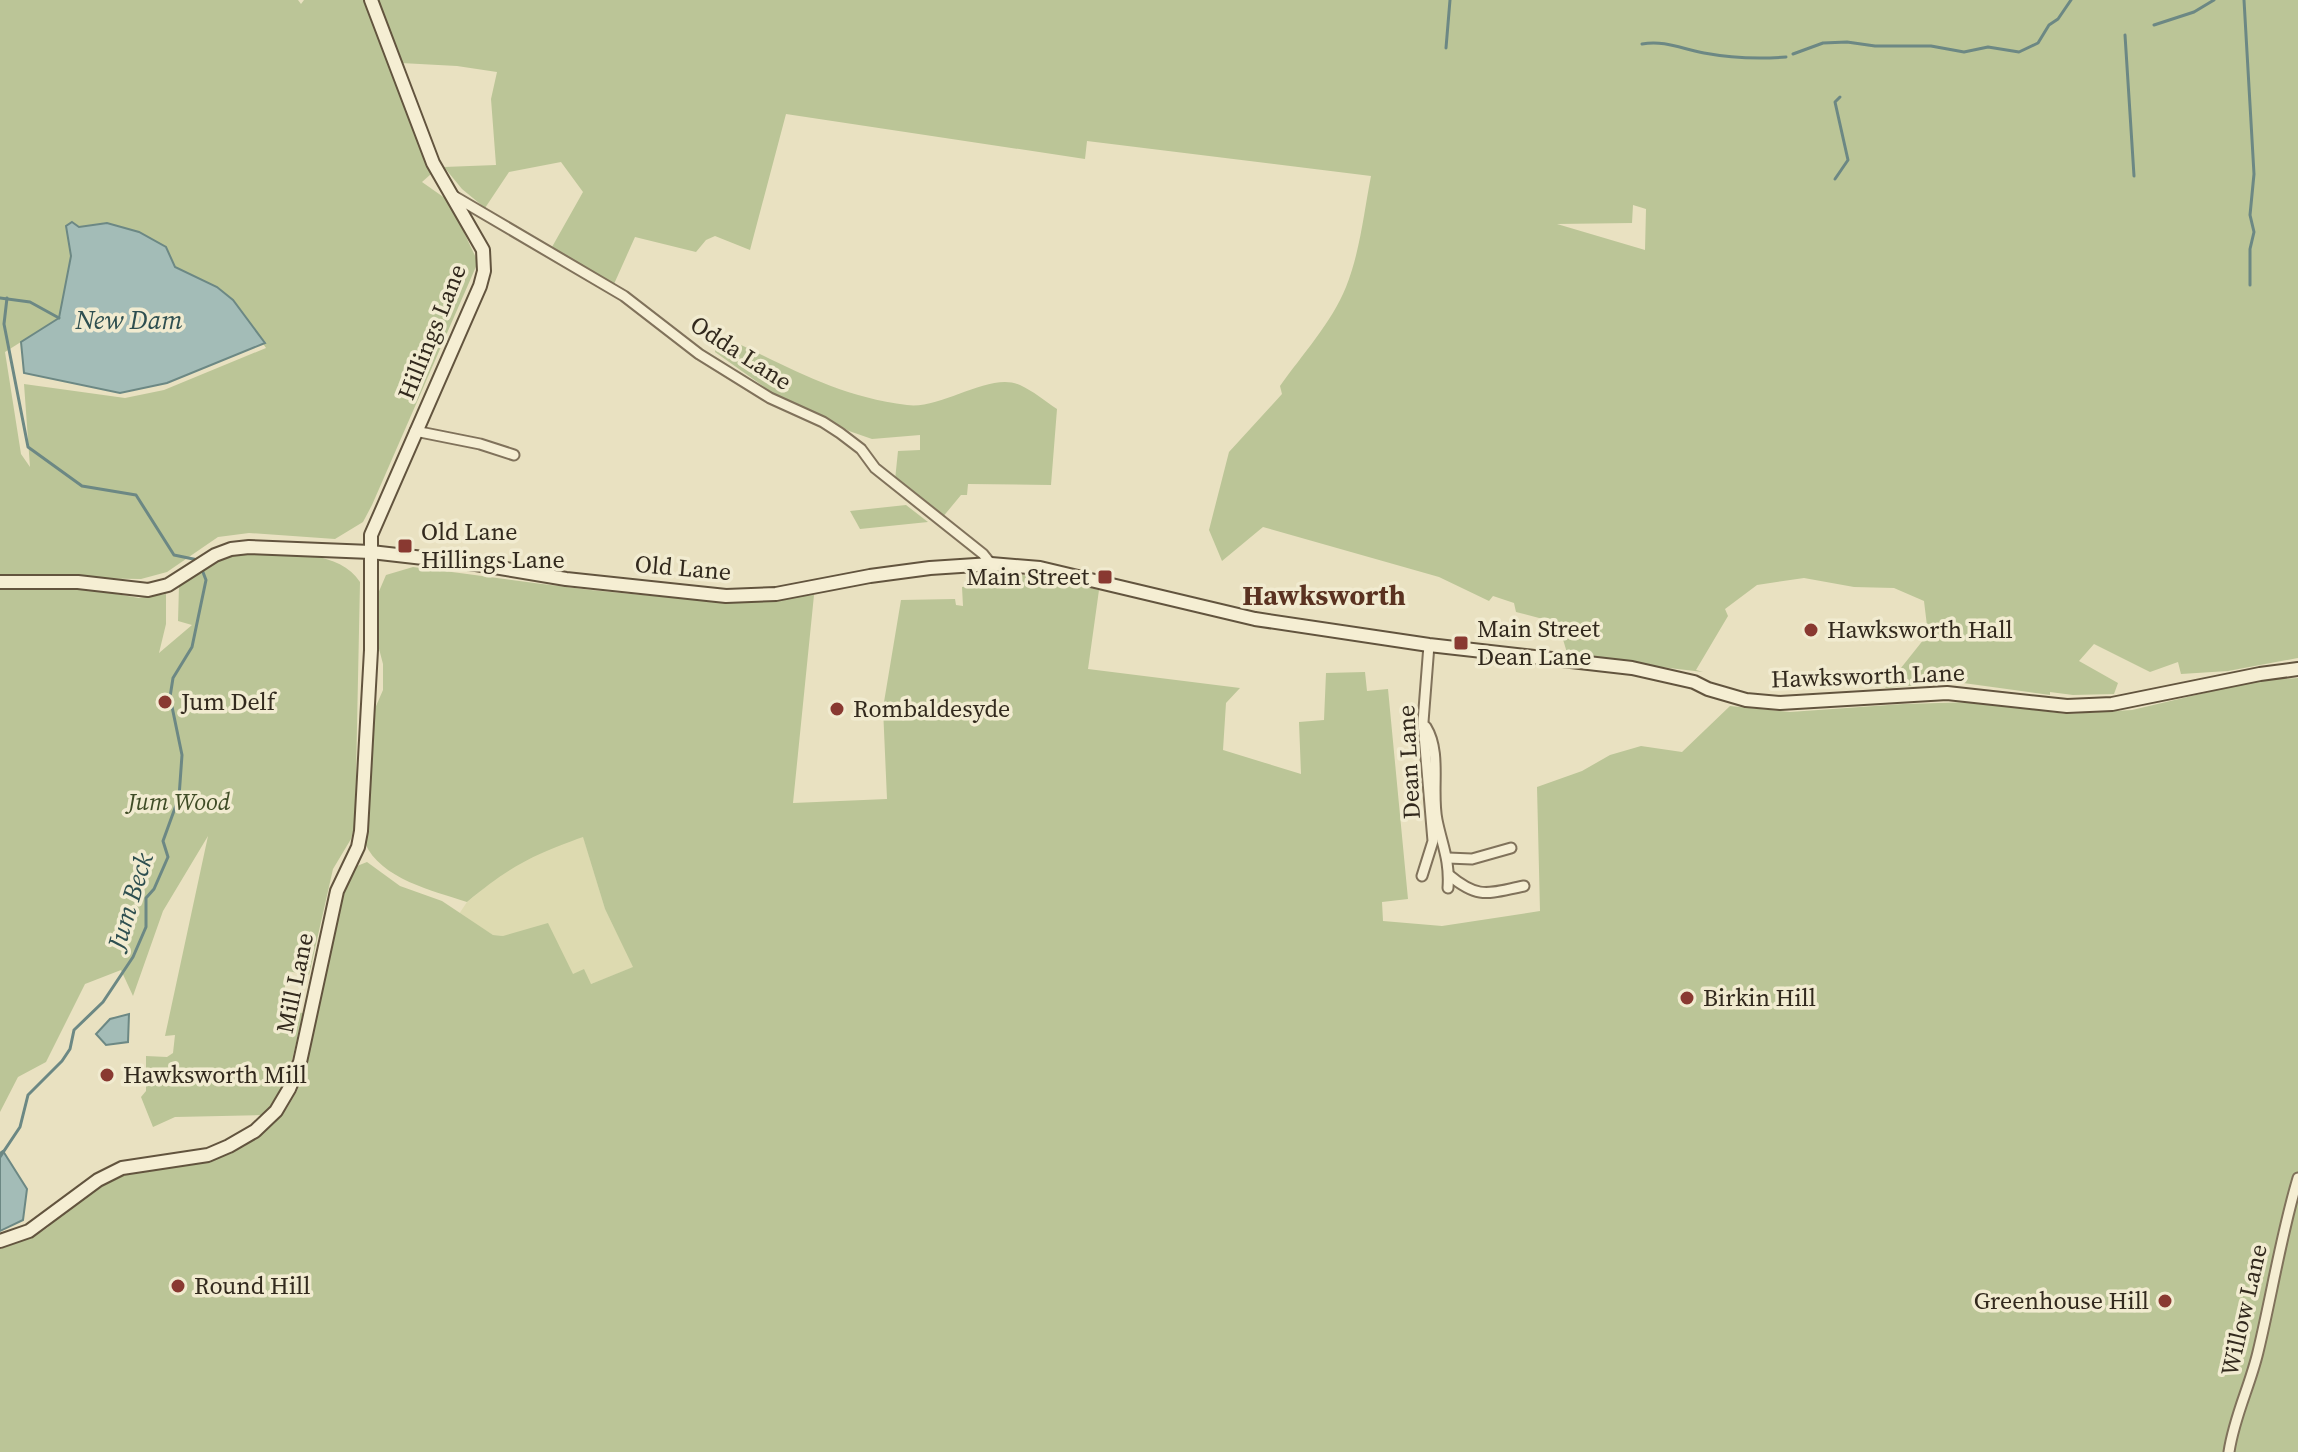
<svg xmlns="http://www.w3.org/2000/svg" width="2298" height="1452" viewBox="0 0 2298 1452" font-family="'Source Serif 4',serif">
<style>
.farmland{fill:#dddab0}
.green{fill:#bbc597;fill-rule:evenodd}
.water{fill:#a3bcb7;stroke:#6c8884;stroke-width:2}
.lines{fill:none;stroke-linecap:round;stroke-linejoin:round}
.stream{stroke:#6c8884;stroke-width:3}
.street-casing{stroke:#80725b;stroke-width:13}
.secondary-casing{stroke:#62543e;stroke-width:16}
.street{stroke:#f5eed3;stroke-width:9}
.secondary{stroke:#f5eed3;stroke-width:12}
.poi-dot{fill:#893931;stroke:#f1ebd0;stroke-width:3}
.labels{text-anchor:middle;stroke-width:7;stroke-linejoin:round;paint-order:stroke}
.street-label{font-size:24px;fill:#32291d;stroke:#f1ebd0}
.poi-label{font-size:24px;fill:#32291d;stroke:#f1ebd0;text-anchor:start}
.park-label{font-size:24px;font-style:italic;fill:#3f4c26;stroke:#f1ebd0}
.water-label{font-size:26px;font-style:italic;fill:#2e4f50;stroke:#f1ebd0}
.quarter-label{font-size:28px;font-weight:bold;fill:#5a3221;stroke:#f1ebd0}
</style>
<rect width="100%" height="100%" fill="#e9e1c1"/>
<path class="farmland" d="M 583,836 L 605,909 L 634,967 L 591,984 L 503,936 L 493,935 L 459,914 L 467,902 L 504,872 L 540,851 Z"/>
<g class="green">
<path d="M 0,0 L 298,0 L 301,4 L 304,0 L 363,0 L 431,174 L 422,182 L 449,201 L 478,262 L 372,505 L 363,522 L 335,539 L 249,533 L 218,537 L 167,572 L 141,579 L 0,577 ZM 107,223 L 175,267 L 217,287 L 233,300 L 266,348 L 164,390 L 125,398 L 24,384 L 30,467 L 21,454 L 5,352 L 59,318 L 78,227 Z"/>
<path d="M 378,0 L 2298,0 L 2298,658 L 2228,671 L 2181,674 L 2178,662 L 2150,672 L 2094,644 L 2079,661 L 2118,683 L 2114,694 L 2073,695 L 2050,692 L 2050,695 L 1956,682 L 1885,688 L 1928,634 L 1924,601 L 1894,588 L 1854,587 L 1804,578 L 1757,585 L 1725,609 L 1728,616 L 1696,670 L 1703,672 L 1568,656 L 1558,623 L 1516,612 L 1514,603 L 1493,596 L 1489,601 L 1439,577 L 1263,527 L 1222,561 L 1209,530 L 1229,452 L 1282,394 L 1280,386 C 1302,355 1332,322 1346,287 C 1360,252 1364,212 1371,176 L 1087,141 L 1085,159 L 786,114 L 750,250 L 715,236 L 706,240 L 696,252 L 635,237 L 614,284 L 552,247 L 583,192 L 561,162 L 509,172 L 485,208 L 462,189 L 444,167 L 496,165 L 491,99 L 497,72 L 457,66 L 401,63 ZM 1633,205 L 1646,209 L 1645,250 L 1557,224 L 1632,223 Z"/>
<path d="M 717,334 C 783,363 832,396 907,405 C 941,410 990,371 1020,385 C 1033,391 1045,401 1057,409 L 1051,485 L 968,484 L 967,495 L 961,495 L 942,518 L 895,480 L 898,451 L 920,450 L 920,435 L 872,439 L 849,431 L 828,419 L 791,406 L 715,352 Z"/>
<path d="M 906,505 L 928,522 L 860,529 L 850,511 Z"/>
<path d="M 249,552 C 284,554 339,549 360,582 L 355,824 L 351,839 L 333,869 L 309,975 L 287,971 L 282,1010 L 303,1013 L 286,1086 L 274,1105 L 263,1115 L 175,1117 L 153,1127 L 141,1097 L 146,1091 L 146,1056 L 167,1057 L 173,1053 L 175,1035 L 165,1036 L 208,836 L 163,911 L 133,996 L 121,970 L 85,984 L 46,1062 L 18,1077 L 0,1112 L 0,589 L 87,589 L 139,598 L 166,594 L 166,624 L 159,653 L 192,625 L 178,621 L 179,586 C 201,568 220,553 249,552 Z"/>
<path d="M 413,567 C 546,583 681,609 814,595 L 793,803 L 887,799 L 883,708 L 901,600 L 955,599 L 956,605 L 963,606 L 962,587 L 973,586 L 976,571 L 1044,577 L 1099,590 L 1088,669 L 1240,688 L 1226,703 L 1223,750 L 1301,774 L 1299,722 L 1324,720 L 1326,673 L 1365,672 L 1367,691 L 1388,689 L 1408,899 L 1382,902 L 1383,921 L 1442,926 L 1540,911 L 1537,787 L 1582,771 L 1610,755 L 1641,746 L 1682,752 L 1730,706 L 1790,712 L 1903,704 L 1974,702 L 2066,714 L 2132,710 L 2260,680 L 2298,678 L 2298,1452 L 0,1452 L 0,1249 L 33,1237 L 47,1228 L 77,1201 L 103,1183 L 136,1171 L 208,1162 L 245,1146 L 287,1108 L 297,1091 L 307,1056 L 341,892 L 346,878 L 357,866 L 367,862 L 400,886 L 442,901 L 493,935 L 503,936 L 548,923 L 573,974 L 584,969 L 591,984 L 633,967 L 605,909 L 583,837 C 532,855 509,867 467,902 C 434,891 380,879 365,843 L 373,713 L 383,690 L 383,664 L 377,641 L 377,596 L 386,575 Z"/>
</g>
<g class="water">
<path d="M 72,222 L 79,227 L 107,223 L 139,232 L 166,247 L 175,267 L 217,287 L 233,300 L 265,343 L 167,383 L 120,393 L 24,373 L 21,342 L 59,318 L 71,256 L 66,226 Z"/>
<path d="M 129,1014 L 128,1042 L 106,1045 L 96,1034 L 110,1019 Z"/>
<path d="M 3,1151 L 27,1189 L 23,1220 L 0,1231 L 0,1153 Z"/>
</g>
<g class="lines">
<g class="stream">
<path d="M 2244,0 L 2254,174 L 2250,215 L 2254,232 L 2250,249 L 2250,285"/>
<path d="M 2154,25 L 2194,12 L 2214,0"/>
<path d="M 2125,35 L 2134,176"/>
<path d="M 1642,44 C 1665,40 1682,49 1704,53 C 1731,58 1759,59 1786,57"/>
<path d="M 1446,48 L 1450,0"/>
<path d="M 1793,54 L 1823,43 L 1847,42 L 1875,46 L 1931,46 L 1964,52 L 1988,47 L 2019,52 L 2038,43 L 2049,25 L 2058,19 L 2071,0"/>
<path d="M 1835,179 L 1848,160 L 1835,102 L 1840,97"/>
<path d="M 0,298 L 30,302 L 59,318"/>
<path d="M 7,298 L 4,324 L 28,447 L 82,486 L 136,495 L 174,555 L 198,560"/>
<path d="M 0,1157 L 20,1127 L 28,1095 L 62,1061 L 70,1049 L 74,1030 L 103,1002 L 133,957 L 146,927 L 146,898 L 154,889 L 168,857 L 163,841 L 179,797 L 182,755 L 170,697 L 173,678 L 192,647 L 206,580 L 201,567"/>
</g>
<g class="street-casing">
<g id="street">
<path d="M 452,195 L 624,296 L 699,354 L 770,398 L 823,422 L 840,433 L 861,449 L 875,468 L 983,554 L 991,564"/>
<path d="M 415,431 L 480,444 L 514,455"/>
<path d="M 1426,727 C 1442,753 1431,790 1437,820 C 1442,845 1450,860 1448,888"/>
<path d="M 1448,858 L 1472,859 L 1511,848"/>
<path d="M 1449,875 C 1479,900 1488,893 1524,886"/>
<path d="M 1422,876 L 1433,841 L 1423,722 L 1429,645"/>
<path d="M 2229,1452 C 2234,1417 2250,1386 2258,1352 C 2272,1294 2281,1235 2298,1178"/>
</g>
</g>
<g class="secondary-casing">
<g id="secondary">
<path d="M 0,582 L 78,582 L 148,590 L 168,585 L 215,555 L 231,549 L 249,547 L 371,552 L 476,564 L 566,579 L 726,596 L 776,594 L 870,576 L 930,568 L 991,564 L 1040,568 L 1255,619 L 1429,645 L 1632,668 L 1694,682 L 1708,689 L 1746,700 L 1780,703 L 1947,693 L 2067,706 L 2112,704 L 2260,674 L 2298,669"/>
<path d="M 0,1241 L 29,1231 L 98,1180 L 122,1168 L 208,1155 L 229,1146 L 255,1131 L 276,1111 L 289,1089 L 300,1062 L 337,891 L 358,847 L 361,831 L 371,650 L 371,535 L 480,286 L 484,271 L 483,250 L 433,163 L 371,0"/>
</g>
</g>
<use href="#street" class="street"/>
<use href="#secondary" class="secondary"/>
</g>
<g class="poi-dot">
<rect x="397" y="538" width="16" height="16" rx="4"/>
<rect x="1097" y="569" width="16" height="16" rx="4"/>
<circle cx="1811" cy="630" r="8"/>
<rect x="1453" y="635" width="16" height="16" rx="4"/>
<circle cx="165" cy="702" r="8"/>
<circle cx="837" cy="709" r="8"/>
<circle cx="1687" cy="998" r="8"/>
<circle cx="107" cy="1075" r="8"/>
<circle cx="178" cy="1286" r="8"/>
<circle cx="2165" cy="1301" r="8"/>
</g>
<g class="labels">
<g class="street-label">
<text transform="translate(432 332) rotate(-68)" y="8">Hillings Lane</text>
<text transform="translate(741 353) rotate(33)" y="8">Odda Lane</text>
<text transform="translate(683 568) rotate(5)" y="8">Old Lane</text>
<text transform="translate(1868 676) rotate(-2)" y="8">Hawksworth Lane</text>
<text transform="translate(1409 762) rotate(-93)" y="8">Dean Lane</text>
<text transform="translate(295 983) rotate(-78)" y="8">Mill Lane</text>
<text transform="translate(2244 1310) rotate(-77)" y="8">Willow Lane</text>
</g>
<g class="poi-label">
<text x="421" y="540">Old Lane<tspan x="421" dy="28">Hillings Lane</tspan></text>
<text x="1089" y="585" text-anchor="end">Main Street</text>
<text x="1477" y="637">Main Street<tspan x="1477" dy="28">Dean Lane</tspan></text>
<text x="1827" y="638">Hawksworth Hall</text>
<text x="181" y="710">Jum Delf</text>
<text x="853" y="717">Rombaldesyde</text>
<text x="1703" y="1006">Birkin Hill</text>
<text x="123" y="1083">Hawksworth Mill</text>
<text x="194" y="1294">Round Hill</text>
<text x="2149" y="1309" text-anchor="end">Greenhouse Hill</text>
</g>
<g class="park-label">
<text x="179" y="810">Jum Wood</text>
</g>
<g class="water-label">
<text x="129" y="329">New Dam</text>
<text transform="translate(130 901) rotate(-73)" y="9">Jum Beck</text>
</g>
<g class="quarter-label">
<text x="1324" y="605">Hawksworth</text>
</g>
</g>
</svg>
